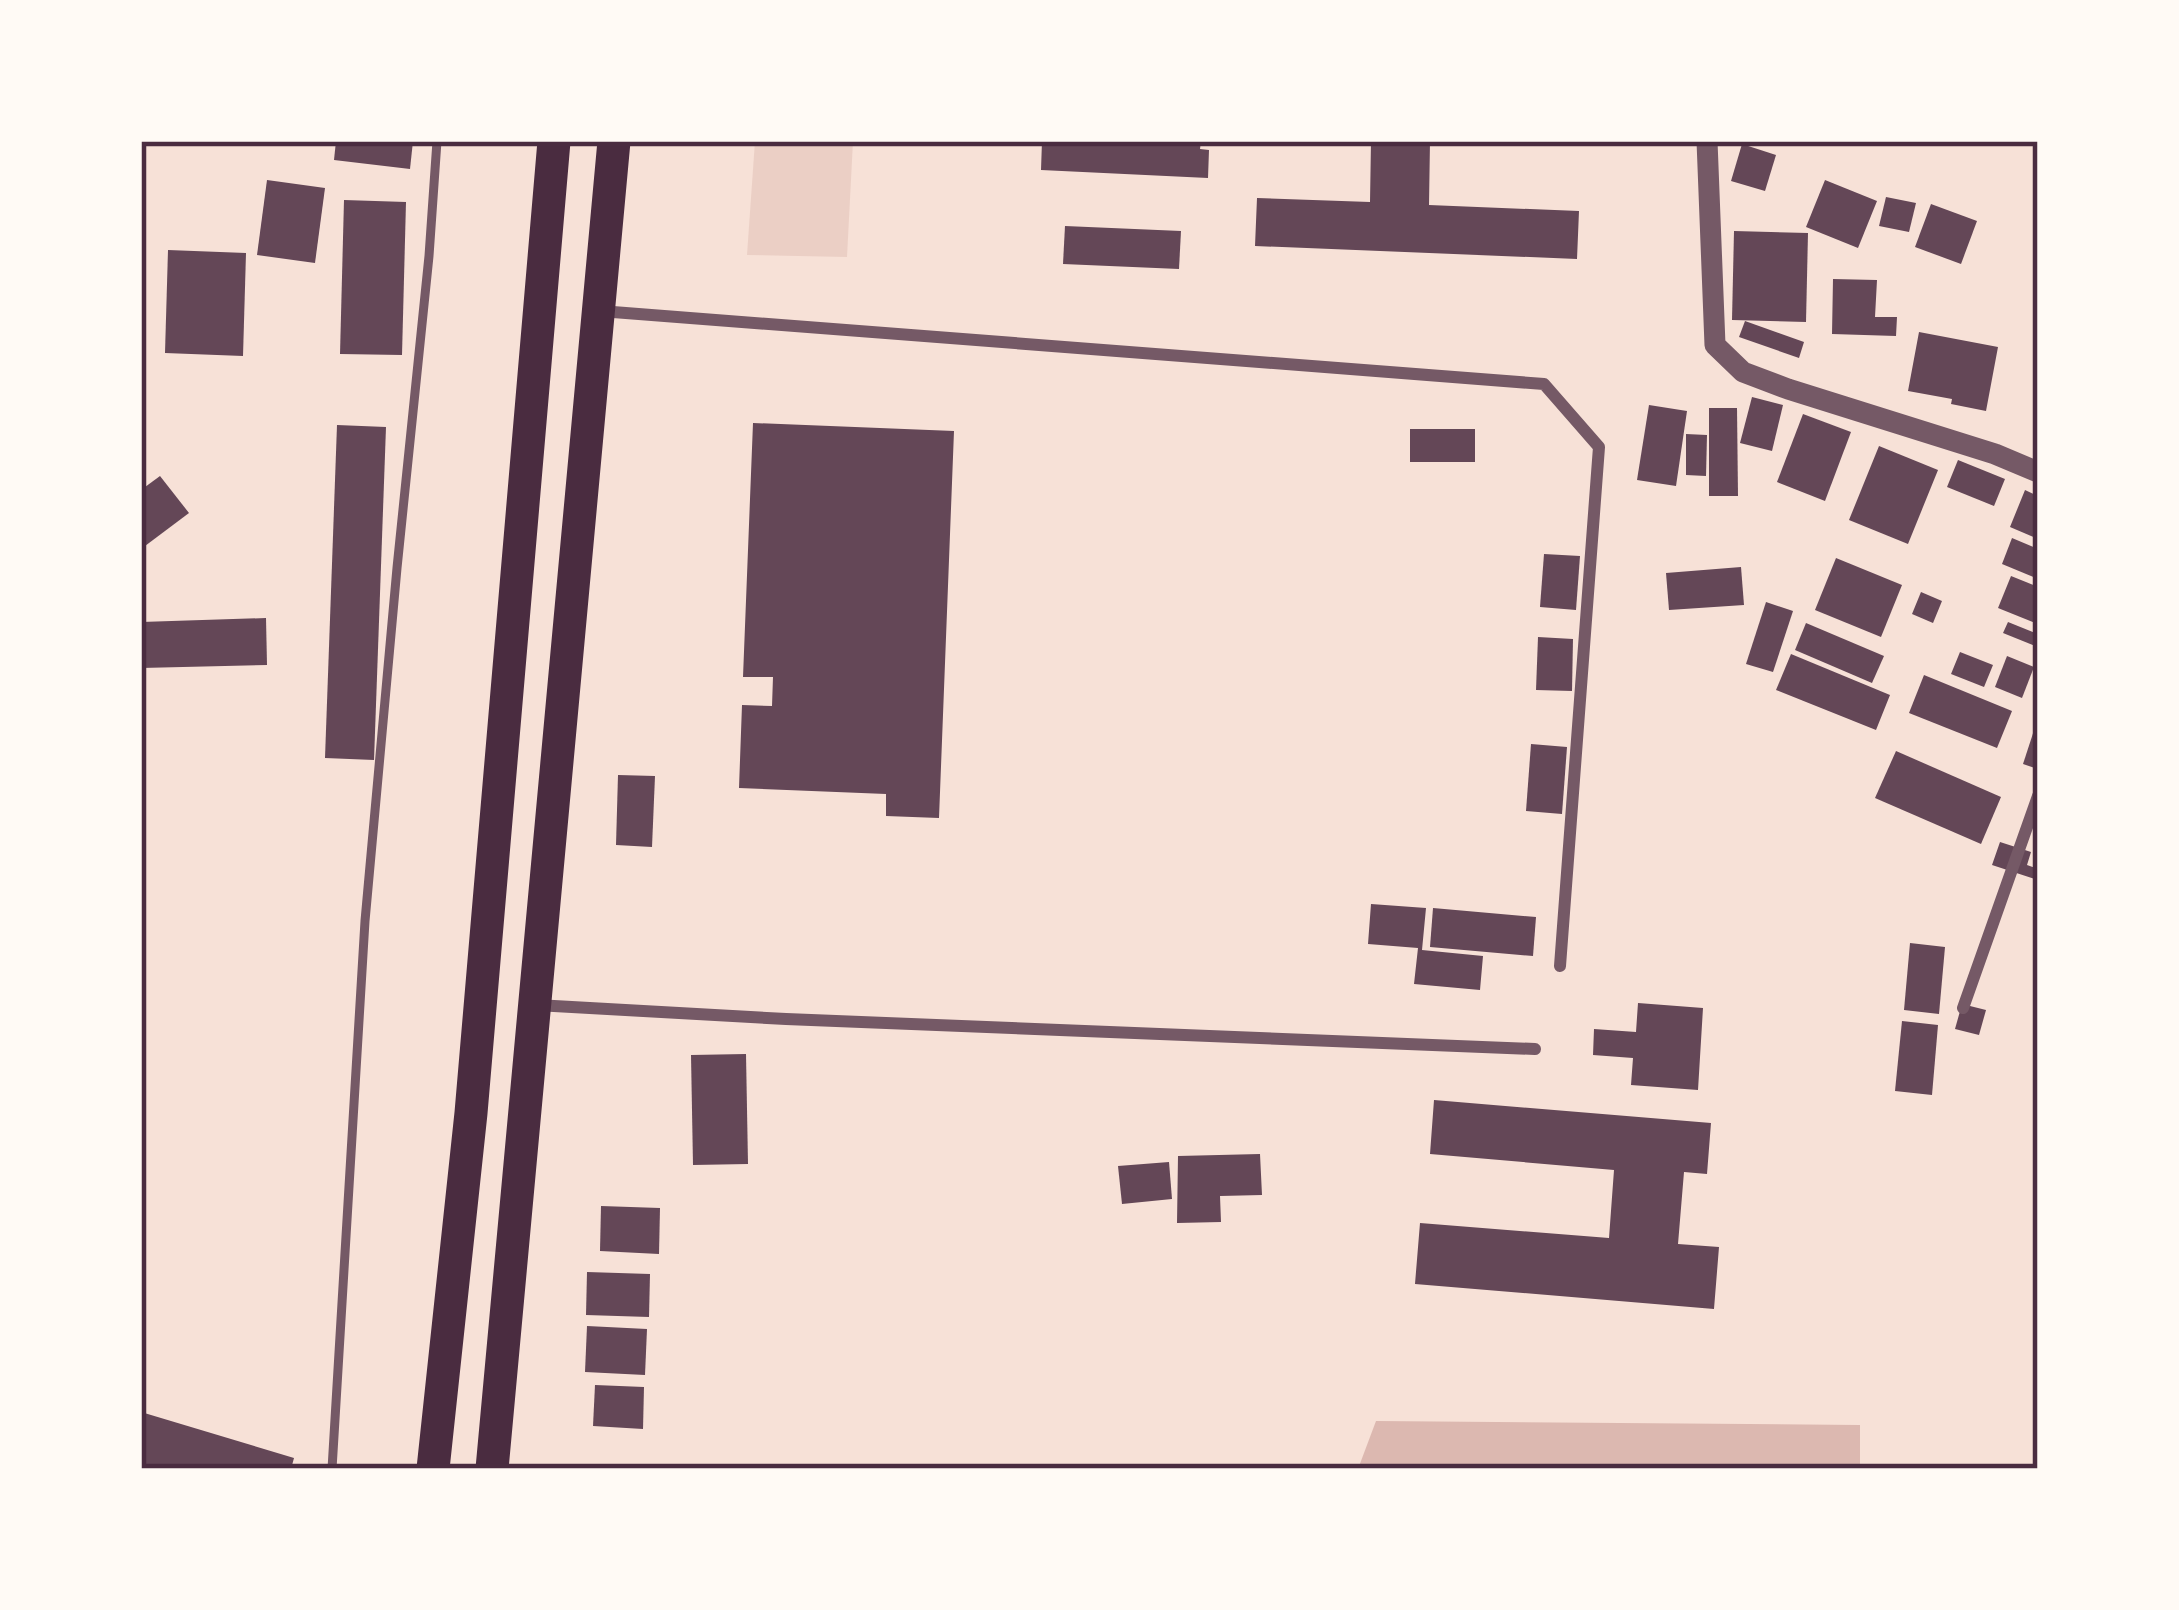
<svg xmlns="http://www.w3.org/2000/svg" width="2179" height="1610" viewBox="0 0 2179 1610" font-family="'Open Sans',sans-serif">
<style>
.green{fill:#ebcfc5}
.water{fill:#dcb8b0}
.building{fill:#644757}
.lines{fill:none;stroke-linecap:round;stroke-linejoin:round}
.service{stroke:#755966;stroke-width:9}
.minor{stroke:#755966;stroke-width:12}
.tertiary{stroke:#755966;stroke-width:21}
.trunk{stroke:#4a2c40;stroke-width:33}
.neatline{fill:none;stroke:#4a2c40;stroke-width:4.5}
</style>
<rect width="100%" height="100%" fill="#f7e1d7"/>
<path class="green" d="M 755,141 L 853,141 L 847,257 L 747,255 Z"/>
<path class="water" d="M 1376,1421 L 1860,1425 L 1860,1469 L 1358,1469 Z"/>
<g class="building">
<path d="M 336,141 L 413,141 L 410,169 L 334,160 Z"/>
<path d="M 1042,141 L 1201,141 L 1200,149 L 1209,150 L 1208,178 L 1041,170 Z"/>
<path d="M 1371,141 L 1430,141 L 1429,205 L 1579,211 L 1577,259 L 1255,246 L 1257,198 L 1370,202 Z"/>
<path d="M 1742,144 L 1776,155 L 1765,191 L 1731,181 Z"/>
<path d="M 267,180 L 325,188 L 315,263 L 257,255 Z"/>
<path d="M 1825,180 L 1877,201 L 1858,248 L 1806,227 Z"/>
<path d="M 1886,197 L 1916,203 L 1909,232 L 1879,226 Z"/>
<path d="M 344,200 L 406,202 L 402,355 L 340,354 Z"/>
<path d="M 1931,204 L 1977,221 L 1961,264 L 1915,247 Z"/>
<path d="M 1065,226 L 1181,231 L 1179,269 L 1063,264 Z"/>
<path d="M 1734,231 L 1808,233 L 1806,322 L 1732,320 Z"/>
<path d="M 168,250 L 246,253 L 243,356 L 165,353 Z"/>
<path d="M 1833,279 L 1877,280 L 1875,317 L 1897,317 L 1896,336 L 1832,334 Z"/>
<path d="M 1745,321 L 1804,342 L 1799,358 L 1739,337 Z"/>
<path d="M 1919,332 L 1998,347 L 1986,411 L 1951,404 L 1952,399 L 1908,391 Z"/>
<path d="M 1752,397 L 1783,405 L 1772,451 L 1740,443 Z"/>
<path d="M 1649,405 L 1687,411 L 1676,486 L 1637,480 Z"/>
<path d="M 1709,408 L 1737,408 L 1738,496 L 1709,496 Z"/>
<path d="M 1803,414 L 1851,432 L 1825,501 L 1777,482 Z"/>
<path d="M 753,423 L 954,431 L 939,818 L 886,816 L 886,794 L 739,788 L 742,705 L 772,706 L 773,677 L 743,677 Z"/>
<path d="M 337,425 L 386,427 L 374,760 L 325,758 Z"/>
<rect x="1410" y="429" width="65" height="33"/>
<path d="M 1686,434 L 1707,435 L 1706,476 L 1686,475 Z"/>
<path d="M 1879,446 L 1938,470 L 1908,544 L 1849,520 Z"/>
<path d="M 1958,460 L 2005,479 L 1994,506 L 1947,487 Z"/>
<path d="M 160,476 L 189,513 L 141,549 L 141,490 Z"/>
<path d="M 2025,490 L 2038,496 L 2038,539 L 2010,527 Z"/>
<path d="M 2012,538 L 2038,549 L 2038,579 L 2002,564 Z"/>
<path d="M 1544,554 L 1580,556 L 1576,610 L 1540,607 Z"/>
<path d="M 1836,558 L 1902,585 L 1881,637 L 1815,610 Z"/>
<path d="M 1741,567 L 1744,605 L 1669,610 L 1666,573 Z"/>
<path d="M 2011,576 L 2038,587 L 2038,624 L 1998,608 Z"/>
<path d="M 1921,592 L 1942,601 L 1933,623 L 1912,614 Z"/>
<path d="M 1766,602 L 1793,611 L 1773,672 L 1746,664 Z"/>
<path d="M 266,618 L 267,665 L 141,668 L 141,622 Z"/>
<path d="M 2008,622 L 2038,634 L 2038,647 L 2003,633 Z"/>
<path d="M 1806,623 L 1884,656 L 1872,683 L 1795,650 Z"/>
<path d="M 1538,637 L 1573,639 L 1572,691 L 1536,690 Z"/>
<path d="M 1960,652 L 1993,665 L 1984,687 L 1951,674 Z"/>
<path d="M 1791,654 L 1890,695 L 1876,730 L 1776,690 Z"/>
<path d="M 2007,656 L 2034,667 L 2022,698 L 1995,687 Z"/>
<path d="M 1924,675 L 2012,711 L 1997,748 L 1909,713 Z"/>
<path d="M 2037,721 L 2038,721 L 2038,769 L 2023,764 Z"/>
<path d="M 1531,744 L 1567,747 L 1562,814 L 1526,811 Z"/>
<path d="M 1896,751 L 2001,797 L 1981,844 L 1875,798 Z"/>
<path d="M 618,775 L 655,776 L 652,847 L 616,845 Z"/>
<path d="M 2000,842 L 2031,852 L 2027,865 L 2038,869 L 2038,880 L 1992,865 Z"/>
<path d="M 1371,904 L 1426,908 L 1422,950 L 1483,956 L 1480,990 L 1414,984 L 1418,948 L 1368,944 Z"/>
<path d="M 1433,908 L 1536,917 L 1533,956 L 1430,947 Z"/>
<path d="M 1910,943 L 1945,947 L 1939,1014 L 1904,1010 Z"/>
<path d="M 1638,1003 L 1703,1008 L 1698,1090 L 1631,1085 L 1633,1058 L 1593,1055 L 1594,1029 L 1636,1032 Z"/>
<path d="M 1962,1004 L 1986,1010 L 1979,1035 L 1955,1029 Z"/>
<path d="M 1902,1021 L 1938,1025 L 1932,1095 L 1895,1091 Z"/>
<path d="M 746,1054 L 748,1164 L 693,1165 L 691,1055 Z"/>
<path d="M 1434,1100 L 1711,1123 L 1707,1174 L 1684,1172 L 1678,1244 L 1719,1247 L 1714,1309 L 1415,1284 L 1420,1223 L 1609,1238 L 1614,1170 L 1430,1154 Z"/>
<path d="M 1260,1154 L 1262,1195 L 1220,1196 L 1221,1222 L 1177,1223 L 1178,1156 Z"/>
<path d="M 1169,1162 L 1172,1199 L 1122,1204 L 1118,1166 Z"/>
<path d="M 601,1206 L 660,1208 L 659,1254 L 600,1251 Z"/>
<path d="M 587,1272 L 650,1274 L 649,1317 L 586,1315 Z"/>
<path d="M 587,1326 L 647,1329 L 645,1375 L 585,1372 Z"/>
<path d="M 595,1385 L 644,1387 L 643,1429 L 593,1426 Z"/>
<path d="M 141,1412 L 294,1458 L 291,1469 L 141,1469 Z"/>
</g>
<g class="lines">
<path class="service" d="M 332,1469 L 365,921 L 397,568 L 429,256 L 437,141"/>
<g class="minor">
<path d="M 600,311 L 1544,384 L 1599,447 L 1560,966"/>
<path d="M 536,1005 L 786,1019 L 1535,1049"/>
<path d="M 1963,1008 L 2038,796"/>
</g>
<path class="tertiary" d="M 1707,141 L 1715,345 L 1743,372 L 1788,389 L 1995,454 L 2038,472"/>
<g class="trunk">
<path d="M 433,1469 L 471,1113 L 554,141"/>
<path d="M 492,1469 L 614,141"/>
</g>
</g>
<rect width="2179" height="1610" fill="none" stroke="#fffaf5" stroke-width="288"/>
<rect x="144" y="144" width="1891" height="1322" class="neatline"/>
</svg>
